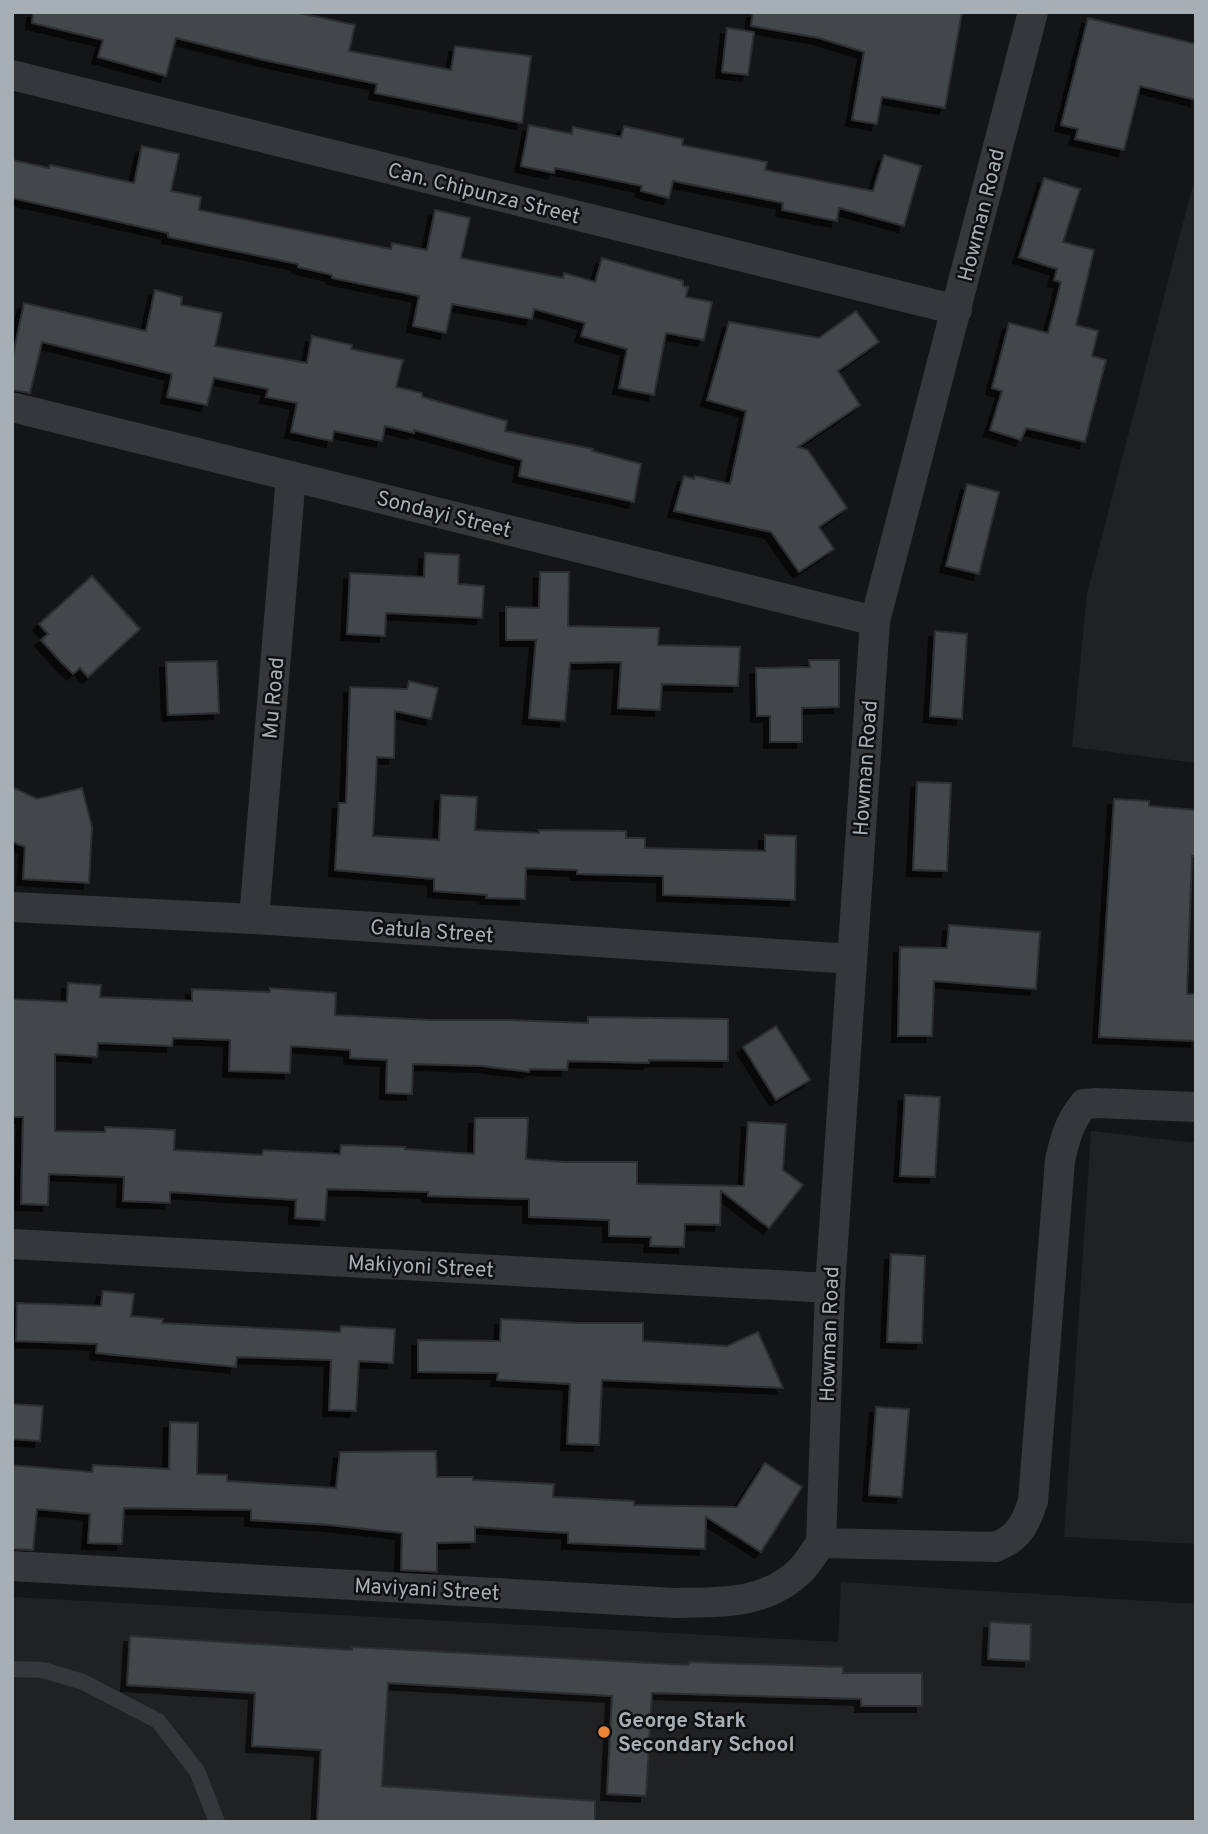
<svg xmlns="http://www.w3.org/2000/svg" width="1208" height="1834" viewBox="0 0 1208 1834" font-family="Overpass,sans-serif">
<style>
.built{fill:#202123}
.building{fill:#434649;stroke:#2e2f32;stroke-width:2;filter:url(#shadow)}
.lines{fill:none;stroke-linecap:round;stroke-linejoin:round}
.service{stroke:#35383b;stroke-width:16}
.minor{stroke:#35383b;stroke-width:30}
.poi-dot{fill:#ed8635;stroke:#0f1011;stroke-width:2.5}
.labels{text-anchor:middle;stroke-width:5;stroke-linejoin:round;paint-order:stroke}
.street-label{font-size:21px;fill:#a6afb6;stroke:#0f1011}
.poi-label{font-size:21px;font-weight:bold;fill:#a6afb6;stroke:#0f1011;text-anchor:start}
</style>
<defs>
<filter id="shadow"><feDropShadow dx="-6" dy="6" stdDeviation="0" flood-color="#0009"/></filter>
</defs>
<rect width="100%" height="100%" fill="#141516"/>
<g class="built">
<path d="M 1196,173 L 1196,763 L 1072,747 L 1087,594 Z"/>
<path d="M 1091,1131 L 1196,1143 L 1196,1544 L 1064,1537 Z"/>
<path d="M 841,1582 L 1196,1604 L 1196,1822 L 12,1822 L 12,1597 L 838,1642 Z"/>
</g>
<g class="building">
<path d="M 33,12 L 295,12 L 355,25 L 349,51 L 451,70 L 455,46 L 531,56 L 522,123 L 375,93 L 377,84 L 264,60 L 176,38 L 166,76 L 98,57 L 103,40 L 32,23 Z"/>
<path d="M 753,12 L 962,12 L 945,108 L 882,97 L 877,124 L 852,120 L 864,52 L 819,38 L 751,26 Z"/>
<path d="M 1088,18 L 1196,44 L 1196,100 L 1140,86 L 1124,150 L 1075,139 L 1078,129 L 1061,125 Z"/>
<path d="M 727,28 L 754,32 L 748,75 L 722,72 Z"/>
<path d="M 529,125 L 572,134 L 573,127 L 621,137 L 624,126 L 683,139 L 682,145 L 767,162 L 765,170 L 873,191 L 884,155 L 921,166 L 904,226 L 839,208 L 837,221 L 782,210 L 783,203 L 673,181 L 669,198 L 641,191 L 642,186 L 555,168 L 554,173 L 521,166 Z"/>
<path d="M 142,146 L 179,154 L 171,191 L 201,197 L 199,210 L 391,249 L 392,243 L 427,250 L 435,210 L 470,218 L 461,258 L 563,278 L 564,273 L 595,282 L 602,258 L 683,281 L 683,286 L 688,287 L 686,297 L 712,302 L 704,340 L 666,333 L 654,395 L 619,388 L 627,349 L 581,336 L 585,323 L 534,309 L 532,319 L 452,304 L 446,333 L 413,326 L 419,296 L 332,278 L 332,275 L 298,267 L 298,264 L 168,237 L 168,233 L 12,198 L 12,160 L 49,168 L 50,165 L 134,183 Z"/>
<path d="M 1044,178 L 1080,189 L 1063,242 L 1094,250 L 1076,325 L 1098,331 L 1092,356 L 1106,360 L 1085,442 L 1026,428 L 1021,440 L 990,430 L 1002,391 L 992,388 L 1009,323 L 1048,333 L 1061,282 L 1054,280 L 1057,269 L 1019,257 Z"/>
<path d="M 155,290 L 182,297 L 181,305 L 222,313 L 215,346 L 307,363 L 312,336 L 352,345 L 351,349 L 403,360 L 396,387 L 422,393 L 422,397 L 507,421 L 505,431 L 593,449 L 592,451 L 641,464 L 634,502 L 519,476 L 522,460 L 414,430 L 414,433 L 385,426 L 382,441 L 334,431 L 332,441 L 291,432 L 297,403 L 266,397 L 268,389 L 214,378 L 207,405 L 167,397 L 172,374 L 42,342 L 30,393 L 12,390 L 12,360 L 24,303 L 146,331 Z"/>
<path d="M 856,311 L 879,342 L 838,371 L 860,405 L 798,447 L 808,450 L 847,508 L 819,527 L 834,549 L 799,572 L 771,532 L 674,511 L 684,476 L 694,479 L 695,476 L 730,484 L 746,411 L 707,400 L 729,322 L 819,338 Z"/>
<path d="M 967,484 L 999,492 L 979,574 L 946,566 Z"/>
<path d="M 425,553 L 459,555 L 458,584 L 484,586 L 482,618 L 386,613 L 385,636 L 347,634 L 350,573 L 424,577 Z"/>
<path d="M 540,572 L 569,572 L 568,626 L 659,628 L 658,645 L 740,647 L 738,686 L 662,684 L 660,710 L 618,708 L 621,662 L 570,663 L 565,721 L 529,718 L 536,640 L 506,640 L 506,607 L 539,608 Z"/>
<path d="M 92,576 L 140,629 L 88,677 L 80,668 L 73,674 L 61,662 L 41,640 L 48,634 L 39,624 Z"/>
<path d="M 935,631 L 967,634 L 962,719 L 930,716 Z"/>
<path d="M 809,660 L 839,660 L 839,707 L 802,708 L 802,742 L 770,742 L 770,716 L 757,716 L 756,668 L 810,667 Z"/>
<path d="M 217,661 L 219,713 L 168,715 L 166,662 Z"/>
<path d="M 409,681 L 438,688 L 431,719 L 395,711 L 394,758 L 377,757 L 373,836 L 439,840 L 441,795 L 477,797 L 475,830 L 539,833 L 539,830 L 626,831 L 626,838 L 645,838 L 645,848 L 765,851 L 765,835 L 796,836 L 795,900 L 663,895 L 663,876 L 577,874 L 577,870 L 526,868 L 525,899 L 486,898 L 487,895 L 434,891 L 434,879 L 335,870 L 339,803 L 346,803 L 350,687 L 407,689 Z"/>
<path d="M 917,782 L 951,783 L 947,871 L 913,870 Z"/>
<path d="M 12,787 L 37,799 L 82,788 L 92,827 L 89,883 L 23,879 L 25,847 L 12,842 Z"/>
<path d="M 1114,799 L 1149,801 L 1149,806 L 1196,810 L 1196,856 L 1192,856 L 1187,994 L 1196,994 L 1196,1041 L 1099,1037 Z"/>
<path d="M 949,925 L 1040,932 L 1036,989 L 934,981 L 932,1036 L 898,1036 L 900,947 L 947,948 Z"/>
<path d="M 68,983 L 101,985 L 100,997 L 192,1001 L 192,989 L 270,992 L 270,988 L 336,993 L 335,1015 L 430,1020 L 509,1020 L 588,1023 L 588,1017 L 728,1019 L 728,1061 L 649,1060 L 649,1063 L 568,1061 L 567,1070 L 530,1069 L 529,1072 L 482,1066 L 413,1064 L 412,1094 L 386,1093 L 387,1060 L 350,1058 L 350,1050 L 291,1046 L 290,1073 L 229,1071 L 230,1040 L 173,1038 L 172,1046 L 98,1043 L 97,1057 L 55,1054 L 55,1131 L 105,1132 L 105,1127 L 175,1130 L 174,1150 L 262,1155 L 263,1150 L 340,1154 L 341,1145 L 405,1147 L 405,1149 L 474,1154 L 475,1118 L 528,1118 L 526,1159 L 564,1162 L 637,1162 L 637,1184 L 744,1186 L 748,1122 L 786,1124 L 783,1170 L 803,1185 L 769,1228 L 721,1191 L 720,1225 L 685,1224 L 684,1247 L 650,1246 L 651,1237 L 609,1236 L 609,1220 L 529,1217 L 529,1199 L 428,1196 L 428,1192 L 327,1189 L 325,1220 L 295,1218 L 296,1200 L 170,1192 L 170,1203 L 123,1201 L 124,1177 L 49,1174 L 48,1205 L 21,1204 L 23,1117 L 12,1117 L 12,999 L 67,1002 Z"/>
<path d="M 776,1026 L 810,1080 L 776,1100 L 743,1047 Z"/>
<path d="M 905,1095 L 940,1097 L 935,1177 L 900,1176 Z"/>
<path d="M 891,1254 L 925,1256 L 922,1343 L 887,1342 Z"/>
<path d="M 103,1291 L 134,1294 L 131,1316 L 163,1319 L 162,1323 L 340,1332 L 341,1326 L 395,1329 L 393,1363 L 359,1361 L 356,1411 L 329,1410 L 331,1360 L 237,1357 L 236,1367 L 96,1353 L 97,1344 L 16,1341 L 17,1303 L 101,1306 Z"/>
<path d="M 501,1319 L 577,1323 L 643,1323 L 643,1341 L 727,1346 L 758,1332 L 783,1388 L 602,1380 L 599,1445 L 567,1444 L 570,1384 L 497,1380 L 498,1373 L 418,1372 L 418,1340 L 500,1341 Z"/>
<path d="M 12,1404 L 43,1406 L 40,1441 L 12,1439 Z"/>
<path d="M 876,1407 L 909,1409 L 902,1497 L 869,1495 Z"/>
<path d="M 170,1422 L 198,1423 L 197,1474 L 227,1475 L 227,1481 L 336,1488 L 340,1452 L 436,1451 L 437,1477 L 473,1477 L 473,1480 L 554,1484 L 553,1497 L 634,1501 L 634,1505 L 737,1507 L 765,1463 L 802,1487 L 761,1552 L 706,1517 L 705,1549 L 568,1543 L 568,1533 L 475,1527 L 475,1542 L 437,1543 L 437,1572 L 401,1570 L 402,1533 L 329,1525 L 251,1520 L 251,1510 L 124,1508 L 122,1544 L 88,1543 L 90,1514 L 37,1509 L 33,1550 L 12,1549 L 12,1465 L 92,1472 L 93,1465 L 169,1469 Z"/>
<path d="M 990,1622 L 1031,1624 L 1030,1661 L 988,1659 Z"/>
<path d="M 130,1636 L 352,1650 L 352,1647 L 688,1665 L 689,1662 L 843,1667 L 843,1673 L 922,1673 L 922,1706 L 861,1706 L 861,1699 L 652,1693 L 646,1796 L 607,1794 L 612,1696 L 388,1683 L 382,1786 L 595,1801 L 595,1822 L 317,1822 L 321,1750 L 252,1746 L 255,1693 L 127,1685 Z"/>
</g>
<g class="lines">
<path class="service" d="M 12,1669 L 43,1670 L 83,1682 L 158,1721 L 197,1771 L 217,1822"/>
<g class="minor">
<path d="M 12,75 L 957,310"/>
<path d="M 12,407 L 875,621"/>
<path d="M 12,907 L 254,919 L 852,959"/>
<path d="M 254,919 L 291,476"/>
<path d="M 12,1244 L 830,1288"/>
<path d="M 821,1543 L 830,1288 L 875,621 L 1033,12"/>
<path d="M 821,1543 L 995,1547 C 1018,1539 1026,1523 1033,1501 L 1060,1160 C 1065,1139 1069,1122 1084,1104 L 1096,1103 L 1196,1107"/>
<path d="M 12,1566 L 675,1603 C 720,1602 766,1605 801,1570 C 808,1563 814,1552 821,1543"/>
</g>
</g>
<circle class="poi-dot" cx="604" cy="1732" r="7"/>
<g class="labels">
<g class="street-label">
<text transform="translate(484 193) rotate(14)" y="7">Can. Chipunza Street</text>
<text transform="translate(981 215) rotate(-76)" y="7">Howman Road</text>
<text transform="translate(444 514) rotate(14)" y="7">Sondayi Street</text>
<text transform="translate(273 698) rotate(-85)" y="7">Mu Road</text>
<text transform="translate(865 768) rotate(-86)" y="7">Howman Road</text>
<text transform="translate(432 931) rotate(4)" y="7">Gatula Street</text>
<text transform="translate(421 1266) rotate(3)" y="7">Makiyoni Street</text>
<text transform="translate(829 1334) rotate(-88)" y="7">Howman Road</text>
<text transform="translate(427 1589) rotate(3)" y="7">Maviyani Street</text>
</g>
<g class="poi-label">
<text x="618" y="1727">George Stark<tspan x="618" dy="24">Secondary School</tspan></text>
</g>
</g>
<rect width="1208" height="1834" fill="none" stroke="#a6afb6" stroke-width="28"/>
</svg>
